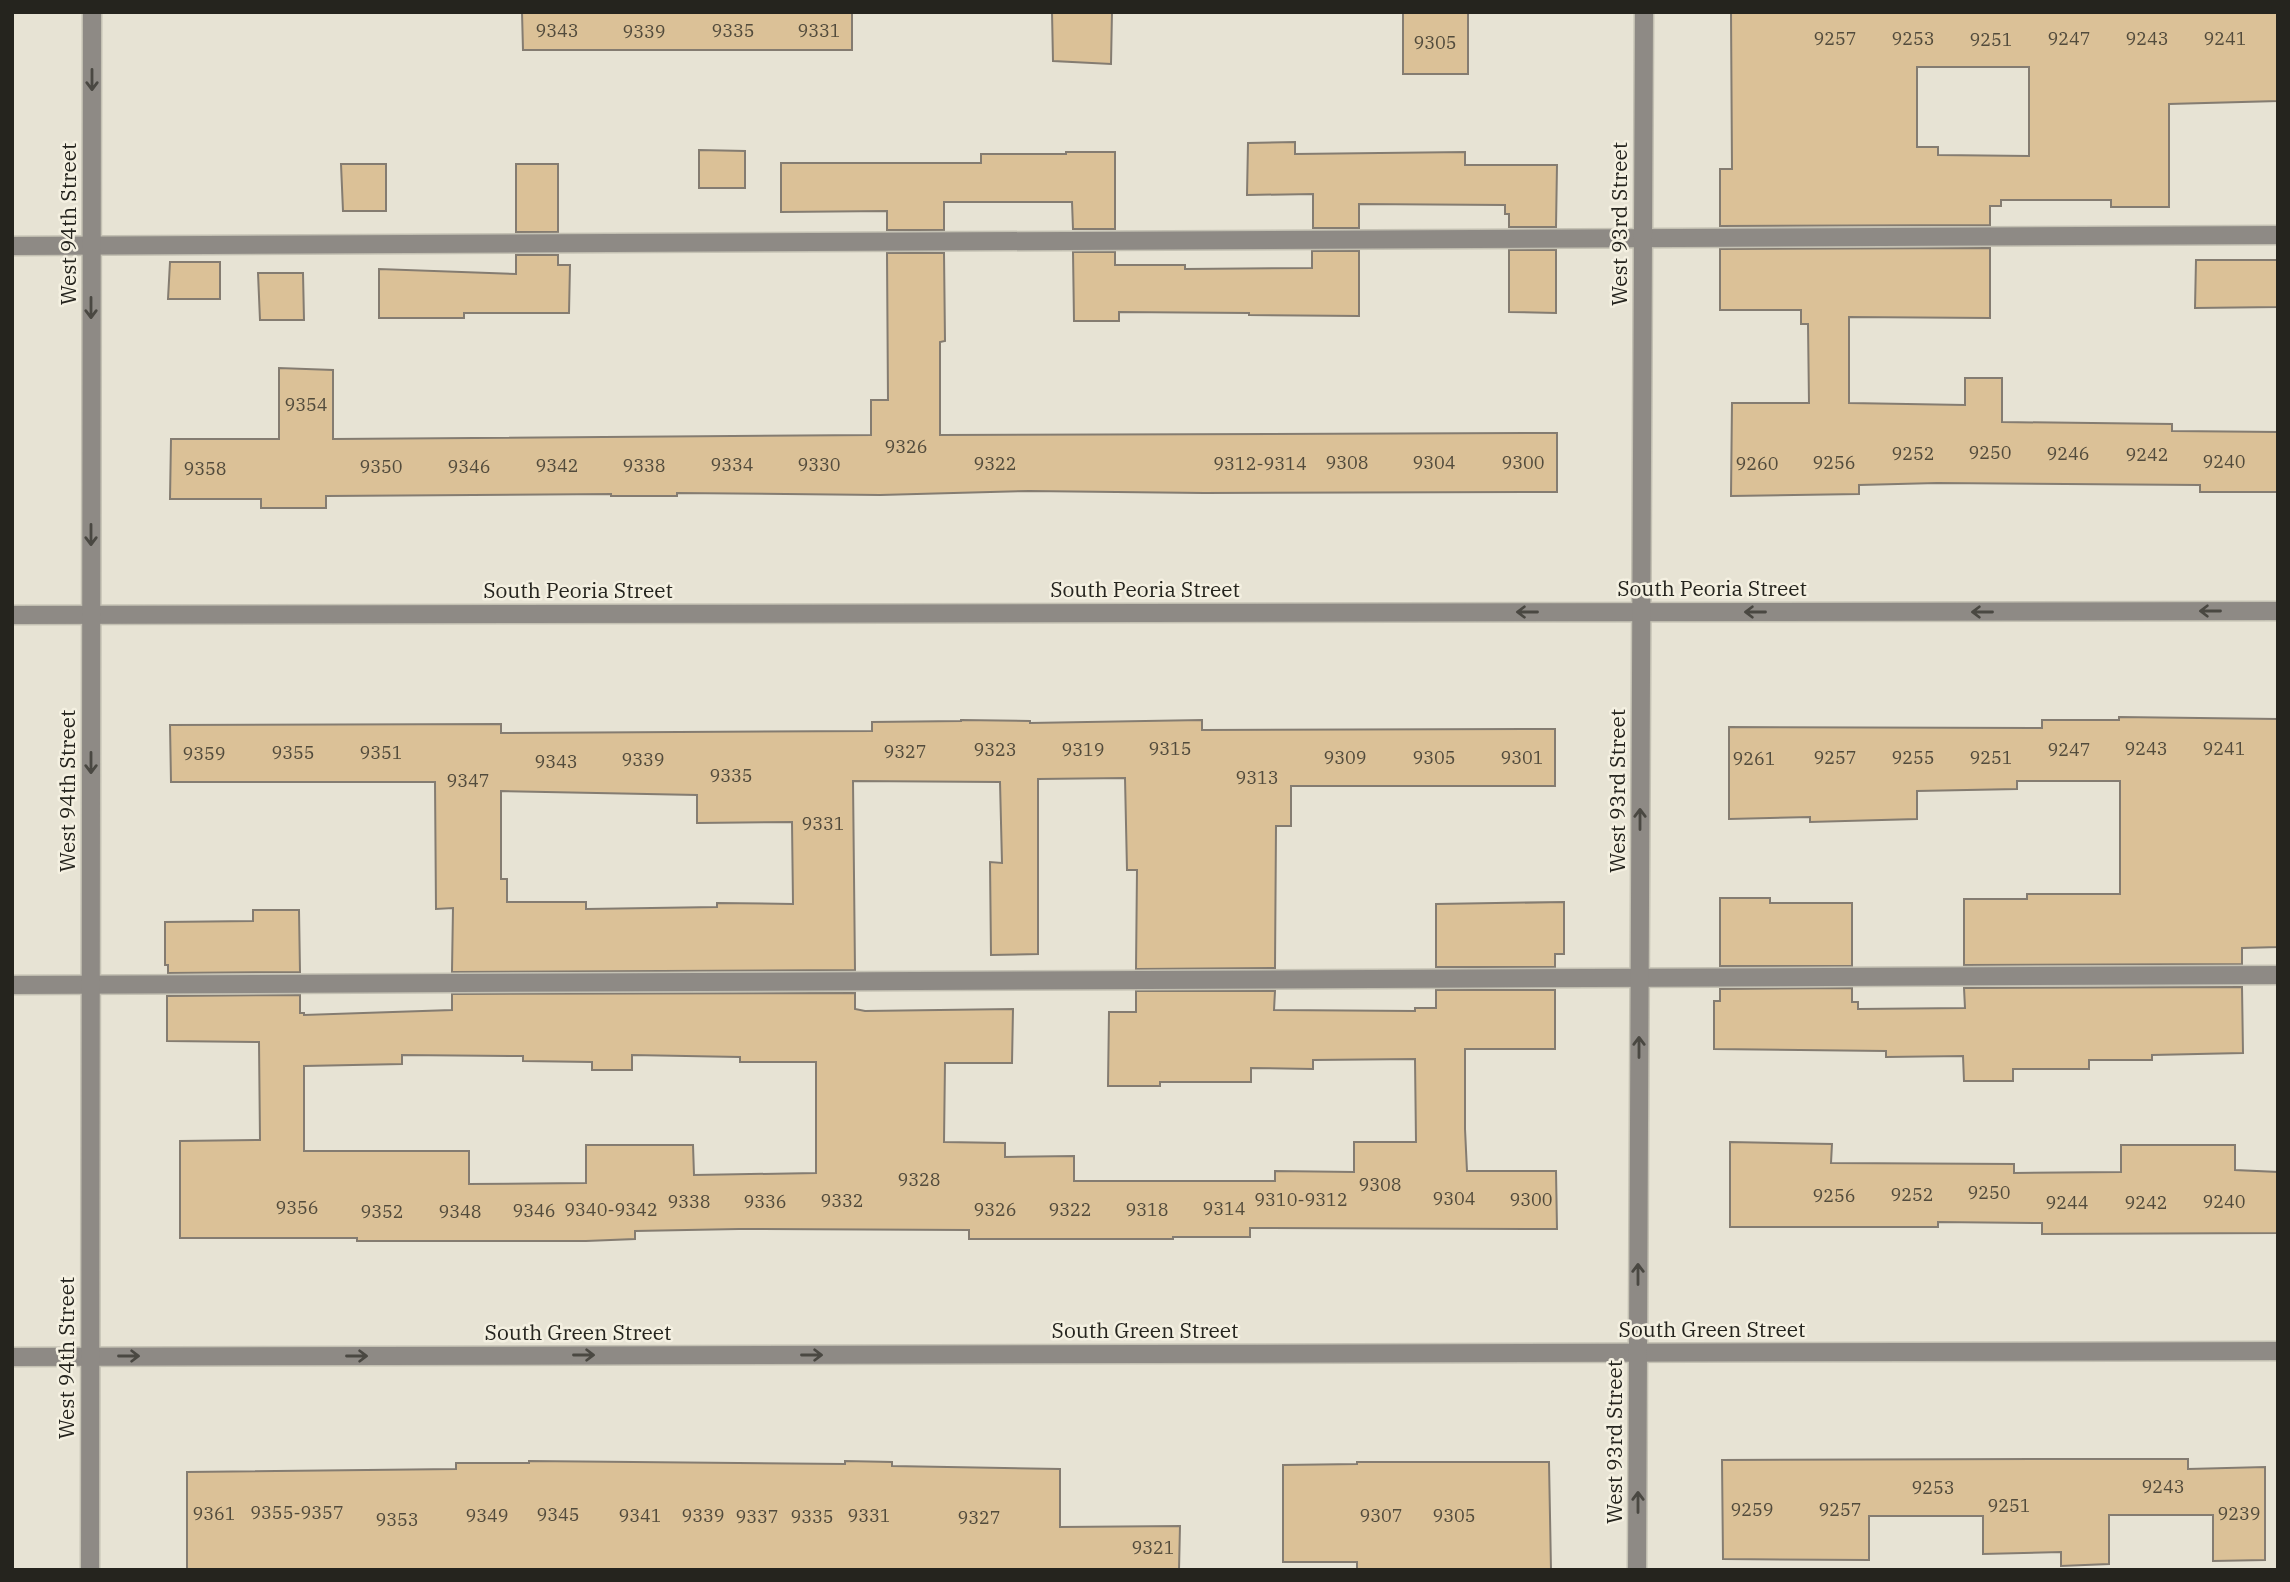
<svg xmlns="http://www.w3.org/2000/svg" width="2290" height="1582" viewBox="0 0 2290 1582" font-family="'IBM Plex Serif',serif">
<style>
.building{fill:#dbc197;stroke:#847c71;stroke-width:2;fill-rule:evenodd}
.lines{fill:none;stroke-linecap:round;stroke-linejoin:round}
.lane-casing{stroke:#c4c1b3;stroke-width:21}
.street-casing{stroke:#c4c1b3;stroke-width:21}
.lane{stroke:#8e8a85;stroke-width:18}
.street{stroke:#8e8a85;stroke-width:18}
.oneway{stroke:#4a4842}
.labels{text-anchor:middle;stroke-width:5;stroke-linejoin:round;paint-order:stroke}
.number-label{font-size:18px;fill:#524b3c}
.street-label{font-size:21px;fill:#25241e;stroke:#f4f0e1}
</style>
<rect width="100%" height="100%" fill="#e7e3d4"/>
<g class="building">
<path d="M 522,12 L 852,12 L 852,50 L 523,50 Z"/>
<path d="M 1052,12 L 1112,12 L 1111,64 L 1053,61 Z"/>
<rect x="1403" y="12" width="65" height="62"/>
<path d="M 1731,12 L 2278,12 L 2278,101 L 2169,104 L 2169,207 L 2111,207 L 2111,200 L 2001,200 L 2001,206 L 1990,206 L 1990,225 L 1720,226 L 1720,169 L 1732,169 ZM 1917,67 L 2029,67 L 2029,156 L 1938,155 L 1938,147 L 1917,147 Z"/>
<path d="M 1295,142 L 1295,154 L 1465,152 L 1465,165 L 1557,165 L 1556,227 L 1509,227 L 1509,214 L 1505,214 L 1505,205 L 1359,204 L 1359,228 L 1313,228 L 1313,194 L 1247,195 L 1248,143 Z"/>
<path d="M 699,150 L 745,151 L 745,188 L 699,188 Z"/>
<path d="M 1066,152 L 1115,152 L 1115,229 L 1073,229 L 1072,202 L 944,202 L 944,230 L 887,230 L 887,211 L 781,212 L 781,163 L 981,163 L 981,154 L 1066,154 Z"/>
<path d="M 341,164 L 386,164 L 386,211 L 343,211 Z"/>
<rect x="516" y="164" width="42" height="68"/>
<path d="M 1990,248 L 1990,318 L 1849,317 L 1849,403 L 1965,405 L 1965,378 L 2002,378 L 2002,422 L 2172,424 L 2172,431 L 2278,432 L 2278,492 L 2200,492 L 2200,485 L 1937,483 L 1859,485 L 1859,494 L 1731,496 L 1732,403 L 1809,403 L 1808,324 L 1801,324 L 1801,310 L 1720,310 L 1720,249 Z"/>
<path d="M 1509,250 L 1556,250 L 1556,313 L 1509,312 Z"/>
<path d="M 1312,251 L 1359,251 L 1359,316 L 1249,315 L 1249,313 L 1119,312 L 1119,321 L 1074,321 L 1073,252 L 1115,252 L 1115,265 L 1185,265 L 1185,269 L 1312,268 Z"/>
<path d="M 887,253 L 944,253 L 945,341 L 940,342 L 940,435 L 1557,433 L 1557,492 L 1204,493 L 1029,491 L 880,495 L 677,493 L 677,496 L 611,496 L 611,494 L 326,496 L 326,508 L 261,508 L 261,499 L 170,499 L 171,439 L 279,439 L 279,368 L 333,370 L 333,439 L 871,435 L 871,400 L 888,400 Z"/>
<path d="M 516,255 L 558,255 L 558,265 L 570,265 L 569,313 L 464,313 L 464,318 L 379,318 L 379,269 L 516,274 Z"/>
<path d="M 2196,260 L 2278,260 L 2278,307 L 2195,308 Z"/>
<path d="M 170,262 L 220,262 L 220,299 L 168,299 Z"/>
<path d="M 258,273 L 303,273 L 304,320 L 260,320 Z"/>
<path d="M 2119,717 L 2278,719 L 2278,947 L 2242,948 L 2242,964 L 1964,965 L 1964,899 L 2027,899 L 2027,894 L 2120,894 L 2120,781 L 2017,781 L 2017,789 L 1917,791 L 1917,819 L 1810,822 L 1810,817 L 1729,819 L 1729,727 L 2042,728 L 2042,720 L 2119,720 Z"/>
<path d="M 961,720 L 1030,721 L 1030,723 L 1202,720 L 1202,730 L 1555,729 L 1555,786 L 1291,786 L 1291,826 L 1276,826 L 1275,968 L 1136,969 L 1137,870 L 1127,870 L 1125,778 L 1038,779 L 1038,954 L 991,955 L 990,862 L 1002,863 L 1000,782 L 853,781 L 855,970 L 452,972 L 453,908 L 436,909 L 435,782 L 171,782 L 170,725 L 501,724 L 501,733 L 872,731 L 872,722 L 961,721 ZM 501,791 L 697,795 L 697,823 L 792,822 L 793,904 L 717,903 L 717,907 L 586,909 L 586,902 L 507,902 L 507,879 L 501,879 Z"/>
<path d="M 1720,898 L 1770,898 L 1770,903 L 1852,903 L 1852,966 L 1720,966 Z"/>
<path d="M 1564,902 L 1564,954 L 1555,954 L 1555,967 L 1436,967 L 1436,904 Z"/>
<path d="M 253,910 L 299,910 L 300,972 L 168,973 L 168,965 L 165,965 L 165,922 L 253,921 Z"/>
<path d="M 2242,987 L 2243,1053 L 2152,1055 L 2152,1060 L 2089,1060 L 2089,1069 L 2013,1069 L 2013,1081 L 1964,1081 L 1963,1056 L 1886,1057 L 1886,1051 L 1714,1049 L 1714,1001 L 1720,1001 L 1720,989 L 1852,988 L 1852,1002 L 1858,1002 L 1858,1009 L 1965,1008 L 1964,988 Z"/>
<path d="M 1436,990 L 1555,990 L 1555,1049 L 1465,1049 L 1465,1129 L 1467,1171 L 1556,1171 L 1557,1229 L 1250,1228 L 1250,1237 L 1173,1237 L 1173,1239 L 969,1239 L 969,1230 L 739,1229 L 635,1231 L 635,1239 L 586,1241 L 357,1241 L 357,1238 L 180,1238 L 180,1141 L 260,1140 L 259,1042 L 167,1041 L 167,996 L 300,995 L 300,1013 L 304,1013 L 304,1015 L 452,1010 L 452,994 L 855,993 L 855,1009 L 865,1011 L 1013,1009 L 1012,1063 L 945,1063 L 944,1142 L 1005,1143 L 1005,1157 L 1074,1156 L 1074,1181 L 1275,1181 L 1275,1171 L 1354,1172 L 1354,1142 L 1416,1142 L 1415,1059 L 1313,1060 L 1313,1069 L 1251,1068 L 1251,1082 L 1160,1082 L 1160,1086 L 1108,1086 L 1109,1012 L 1136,1012 L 1136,991 L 1275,991 L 1274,1010 L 1415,1011 L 1415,1008 L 1436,1008 ZM 402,1055 L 523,1056 L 523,1061 L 592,1062 L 592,1070 L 632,1070 L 632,1055 L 740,1057 L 740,1062 L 816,1062 L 816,1173 L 694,1175 L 693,1145 L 586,1145 L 586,1183 L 469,1184 L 469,1151 L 304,1151 L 304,1066 L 402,1064 Z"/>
<path d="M 1730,1142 L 1832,1144 L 1831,1163 L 2014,1164 L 2014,1173 L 2121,1172 L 2121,1145 L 2235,1145 L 2235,1170 L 2278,1172 L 2278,1233 L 2042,1234 L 2042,1223 L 1938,1222 L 1938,1227 L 1730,1227 Z"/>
<path d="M 2034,1459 L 2188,1459 L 2188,1469 L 2265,1467 L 2265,1560 L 2213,1561 L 2213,1515 L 2109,1515 L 2109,1564 L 2061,1566 L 2061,1552 L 1983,1554 L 1983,1516 L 1869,1516 L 1869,1560 L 1723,1559 L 1722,1460 Z"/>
<path d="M 529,1461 L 845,1464 L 845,1461 L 892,1462 L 892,1466 L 1060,1469 L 1060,1527 L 1180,1526 L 1179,1570 L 187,1570 L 187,1472 L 456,1469 L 456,1463 L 529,1463 Z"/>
<path d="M 1357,1462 L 1549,1462 L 1551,1570 L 1357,1570 L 1357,1562 L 1283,1562 L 1283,1465 L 1357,1464 Z"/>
</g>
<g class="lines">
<g class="lane-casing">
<g id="lane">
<path d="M 12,246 L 2278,235"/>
<path d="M 12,985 L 2278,975"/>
</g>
</g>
<g class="street-casing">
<g id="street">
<path d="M 12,615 L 2278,611"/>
<path d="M 12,1357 L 2278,1351"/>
<path d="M 90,1570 L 92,12"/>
<path d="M 1637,1570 L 1644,12"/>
</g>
</g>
<use href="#lane" class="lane"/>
<use href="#street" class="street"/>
</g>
<defs><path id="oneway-shaft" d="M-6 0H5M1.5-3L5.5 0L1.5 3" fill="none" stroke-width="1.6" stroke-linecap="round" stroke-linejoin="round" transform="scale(1.75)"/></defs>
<g class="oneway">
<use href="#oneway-shaft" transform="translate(92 80) rotate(90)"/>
<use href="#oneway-shaft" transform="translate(91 308) rotate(90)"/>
<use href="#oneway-shaft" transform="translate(91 535) rotate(90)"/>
<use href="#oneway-shaft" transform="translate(2210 611) rotate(180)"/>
<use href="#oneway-shaft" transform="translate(1527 612) rotate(180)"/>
<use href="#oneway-shaft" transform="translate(1755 612) rotate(180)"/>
<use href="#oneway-shaft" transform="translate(1982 612) rotate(180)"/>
<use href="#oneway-shaft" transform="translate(91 763) rotate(90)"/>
<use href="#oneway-shaft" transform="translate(1640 819) rotate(-90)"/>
<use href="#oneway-shaft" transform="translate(1639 1047) rotate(-90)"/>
<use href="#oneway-shaft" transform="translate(1638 1274) rotate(-90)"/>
<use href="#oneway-shaft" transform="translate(584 1355)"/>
<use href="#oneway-shaft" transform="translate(812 1355)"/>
<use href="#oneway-shaft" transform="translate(129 1356)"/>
<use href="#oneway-shaft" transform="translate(357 1356)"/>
<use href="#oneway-shaft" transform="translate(1638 1502) rotate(-90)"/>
</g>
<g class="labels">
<g class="number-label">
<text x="557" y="37">9343</text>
<text x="733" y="37">9335</text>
<text x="819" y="37">9331</text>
<text x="644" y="38">9339</text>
<text x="1835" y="45">9257</text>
<text x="1913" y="45">9253</text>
<text x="2069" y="45">9247</text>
<text x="2147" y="45">9243</text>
<text x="2225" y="45">9241</text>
<text x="1991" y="46">9251</text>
<text x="1435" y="49">9305</text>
<text x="306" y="411">9354</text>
<text x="906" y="453">9326</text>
<text x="1990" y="459">9250</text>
<text x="1913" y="460">9252</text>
<text x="2068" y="460">9246</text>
<text x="2147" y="461">9242</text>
<text x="2224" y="468">9240</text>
<text x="1347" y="469">9308</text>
<text x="1434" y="469">9304</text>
<text x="1523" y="469">9300</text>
<text x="1834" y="469">9256</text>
<text x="995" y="470">9322</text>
<text x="1260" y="470">9312-9314</text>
<text x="1757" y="470">9260</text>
<text x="732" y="471">9334</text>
<text x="819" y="471">9330</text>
<text x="557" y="472">9342</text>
<text x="644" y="472">9338</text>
<text x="381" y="473">9350</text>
<text x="469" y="473">9346</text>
<text x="205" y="475">9358</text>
<text x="1170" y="755">9315</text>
<text x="2146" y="755">9243</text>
<text x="2224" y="755">9241</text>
<text x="995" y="756">9323</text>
<text x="1083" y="756">9319</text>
<text x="2069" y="756">9247</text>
<text x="905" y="758">9327</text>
<text x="293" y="759">9355</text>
<text x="381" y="759">9351</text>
<text x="204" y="760">9359</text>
<text x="1345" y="764">9309</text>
<text x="1434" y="764">9305</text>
<text x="1522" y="764">9301</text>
<text x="1835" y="764">9257</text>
<text x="1913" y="764">9255</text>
<text x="1991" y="764">9251</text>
<text x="1754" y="765">9261</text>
<text x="643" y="766">9339</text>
<text x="556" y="768">9343</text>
<text x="731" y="782">9335</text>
<text x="1257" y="784">9313</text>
<text x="468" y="787">9347</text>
<text x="823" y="830">9331</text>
<text x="919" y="1186">9328</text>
<text x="1380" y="1191">9308</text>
<text x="1989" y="1199">9250</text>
<text x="1912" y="1201">9252</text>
<text x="1834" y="1202">9256</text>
<text x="1454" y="1205">9304</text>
<text x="1301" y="1206">9310-9312</text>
<text x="1531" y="1206">9300</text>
<text x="842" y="1207">9332</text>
<text x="689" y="1208">9338</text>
<text x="765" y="1208">9336</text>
<text x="2224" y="1208">9240</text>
<text x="2067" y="1209">9244</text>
<text x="2146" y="1209">9242</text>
<text x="297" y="1214">9356</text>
<text x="1224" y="1215">9314</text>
<text x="611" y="1216">9340-9342</text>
<text x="995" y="1216">9326</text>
<text x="1070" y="1216">9322</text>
<text x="1147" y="1216">9318</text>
<text x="534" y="1217">9346</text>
<text x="382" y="1218">9352</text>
<text x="460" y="1218">9348</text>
<text x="2163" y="1493">9243</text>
<text x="1933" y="1494">9253</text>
<text x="2009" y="1512">9251</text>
<text x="1752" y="1516">9259</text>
<text x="1840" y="1516">9257</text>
<text x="297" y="1519">9355-9357</text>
<text x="214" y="1520">9361</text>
<text x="2239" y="1520">9239</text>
<text x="558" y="1521">9345</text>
<text x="487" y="1522">9349</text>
<text x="640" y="1522">9341</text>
<text x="703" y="1522">9339</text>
<text x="869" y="1522">9331</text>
<text x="1381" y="1522">9307</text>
<text x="1454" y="1522">9305</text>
<text x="757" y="1523">9337</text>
<text x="812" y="1523">9335</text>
<text x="979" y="1524">9327</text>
<text x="397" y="1526">9353</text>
<text x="1153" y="1554">9321</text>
</g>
<g class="street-label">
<text transform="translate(69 224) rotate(-90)" y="7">West 94th Street</text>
<text transform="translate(1620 224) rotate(-90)" y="7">West 93rd Street</text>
<text x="1712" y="596">South Peoria Street</text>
<text x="1145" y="597">South Peoria Street</text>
<text x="578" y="598">South Peoria Street</text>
<text transform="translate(68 791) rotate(-90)" y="7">West 94th Street</text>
<text transform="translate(1618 791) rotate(-90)" y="7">West 93rd Street</text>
<text x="1712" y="1337">South Green Street</text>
<text x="1145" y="1338">South Green Street</text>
<text x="578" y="1340">South Green Street</text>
<text transform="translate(67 1358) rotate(-90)" y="7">West 94th Street</text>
<text transform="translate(1615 1442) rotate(-90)" y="7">West 93rd Street</text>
</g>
</g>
<rect width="2290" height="1582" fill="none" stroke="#25241e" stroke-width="28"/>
</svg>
